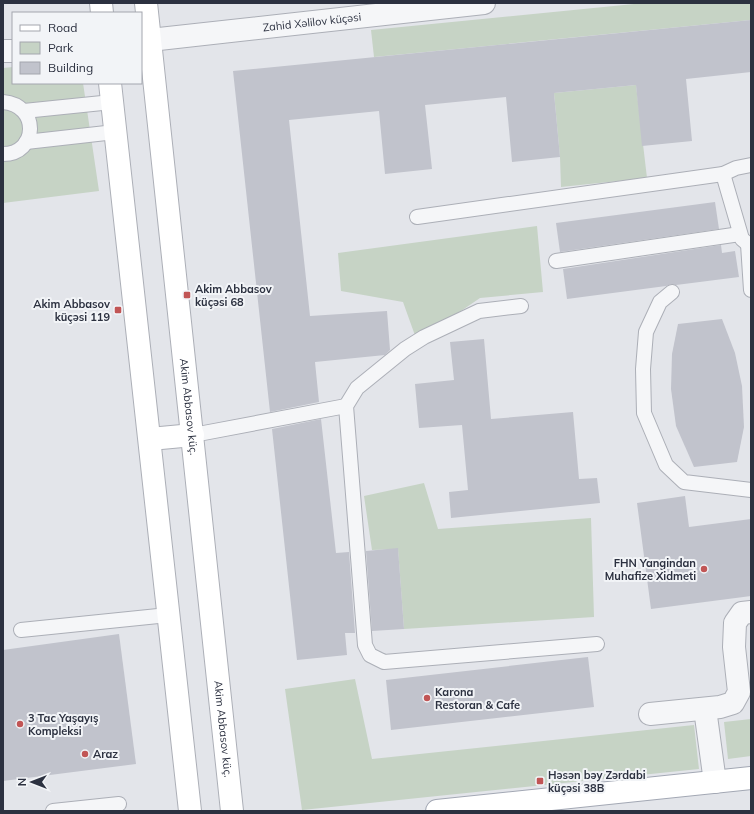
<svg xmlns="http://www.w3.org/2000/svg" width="754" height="814" viewBox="0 0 754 814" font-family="Mulish,sans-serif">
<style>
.green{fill:#c6d3c5}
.building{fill:#c1c3cc}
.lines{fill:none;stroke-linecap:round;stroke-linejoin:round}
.lane-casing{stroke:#acafb7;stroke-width:16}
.street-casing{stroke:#acafb7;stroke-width:24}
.secondary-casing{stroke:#acafb7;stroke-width:24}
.primary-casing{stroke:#a3a8b4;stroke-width:24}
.lane{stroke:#f5f6f8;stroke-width:14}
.street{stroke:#f5f6f8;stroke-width:22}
.secondary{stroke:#fff;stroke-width:22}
.primary{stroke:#fff;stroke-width:22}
.poi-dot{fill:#c15555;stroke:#f2f4f7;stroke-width:1.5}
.labels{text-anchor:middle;stroke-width:4;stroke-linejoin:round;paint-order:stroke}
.street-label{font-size:11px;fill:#2c3140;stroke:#f2f4f7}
.poi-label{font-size:11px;font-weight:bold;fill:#2c3140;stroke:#f2f4f7;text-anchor:start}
</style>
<rect width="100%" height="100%" fill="#e3e5ea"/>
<g class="green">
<path d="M 644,3 L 751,3 L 751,20 L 374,57 L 371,30 Z"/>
<path d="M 13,67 L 13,83 L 83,83 L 99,191 L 3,203 L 3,68 Z"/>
<path d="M 636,85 L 647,178 L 561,187 L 560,157 L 554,93 Z"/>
<path d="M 537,226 L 543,292 L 480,298 L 417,341 L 403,302 L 341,291 L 338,253 Z"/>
<path d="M 424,483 L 438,529 L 591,518 L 594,617 L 404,629 L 398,549 L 372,550 L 364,496 Z"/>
<path d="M 355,679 L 372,759 L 694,725 L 699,769 L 302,810 L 285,689 Z"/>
<path d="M 751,719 L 751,756 L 728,759 L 724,722 Z"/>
</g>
<g class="building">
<path d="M 751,20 L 751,72 L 686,79 L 692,141 L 642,146 L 636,85 L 554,93 L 560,157 L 512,162 L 506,97 L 425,105 L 432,169 L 385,174 L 379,111 L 289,120 L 310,316 L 387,311 L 390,350 L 385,355 L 315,362 L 319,402 L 270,412 L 233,71 Z"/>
<path d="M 715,202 L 719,229 L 560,252 L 556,223 Z"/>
<path d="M 721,245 L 722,253 L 735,251 L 739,277 L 676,285 L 671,284 L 666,286 L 567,299 L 563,269 Z"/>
<path d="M 722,319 L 735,353 L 742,386 L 744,427 L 737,462 L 694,467 L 676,426 L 671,389 L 672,354 L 678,324 Z"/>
<path d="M 484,339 L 491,419 L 573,412 L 579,479 L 597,478 L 600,503 L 451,518 L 449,492 L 468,490 L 462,425 L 419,428 L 415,384 L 454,380 L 450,342 Z"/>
<path d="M 321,419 L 336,553 L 349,552 L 355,633 L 345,633 L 347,655 L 297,660 L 272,429 Z"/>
<path d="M 685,496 L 689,527 L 751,519 L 751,596 L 651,609 L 637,503 Z"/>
<path d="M 398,548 L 404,629 L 372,631 L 366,551 Z"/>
<path d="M 119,634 L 136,764 L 3,781 L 3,650 Z"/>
<path d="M 588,657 L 594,707 L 391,730 L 386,680 Z"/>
</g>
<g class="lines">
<g class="lane-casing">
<g id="lane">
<path d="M 3,102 C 40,105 38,154 3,154"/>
<path d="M 24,111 L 112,102"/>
<path d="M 26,142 L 115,132"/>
<path d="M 723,174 L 742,239 L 748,244 L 751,244"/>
<path d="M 417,217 L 723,174 L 736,168 L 751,165"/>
<path d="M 748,244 L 751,290"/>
<path d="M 556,261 L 740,234"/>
<path d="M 672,292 L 660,302 L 646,332 L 643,369 L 644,413 L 666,465 L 684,482 L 751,490"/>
<path d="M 521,306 L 479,311 L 424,337 L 405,349 L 357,388 L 346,406 L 365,645 L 370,655 L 384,662 L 597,644"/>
<path d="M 193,435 L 346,406"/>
<path d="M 21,630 L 168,615"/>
<path d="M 53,811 L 119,804"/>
</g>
</g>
<g class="street-casing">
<g id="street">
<path id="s1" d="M 141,41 L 484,3"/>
<path d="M 3,51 L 13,51"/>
<path d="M 705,709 L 715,782"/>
<path d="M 650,714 L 720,707 L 733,703 L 739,692 L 734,647 L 735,623 L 742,613 L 751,612"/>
</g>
</g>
<g class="secondary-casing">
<g id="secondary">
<path d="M 101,3 L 102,13"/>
<path id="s2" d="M 146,3 L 232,811"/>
<path d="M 110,83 L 190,811"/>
<path d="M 150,439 L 193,435"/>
</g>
</g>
<g class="primary-casing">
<path id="primary" d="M 437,811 L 751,778"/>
</g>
<use href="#lane" class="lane"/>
<use href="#street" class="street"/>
<use href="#secondary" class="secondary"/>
<use href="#primary" class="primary"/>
</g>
<g class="poi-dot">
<rect x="183" y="291" width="8" height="8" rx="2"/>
<rect x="114" y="306" width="8" height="8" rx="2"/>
<circle cx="704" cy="569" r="4"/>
<circle cx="427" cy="698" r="4"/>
<circle cx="20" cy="724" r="4"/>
<circle cx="85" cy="754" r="4"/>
<rect x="536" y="777" width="8" height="8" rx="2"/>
</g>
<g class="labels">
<g class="street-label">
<text dy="4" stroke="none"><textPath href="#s1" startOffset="172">Zahid Xəlilov küçəsi</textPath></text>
<text dy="4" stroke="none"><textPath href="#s2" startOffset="406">Akim Abbasov küç.</textPath></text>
<text dy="4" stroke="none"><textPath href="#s2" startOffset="730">Akim Abbasov küç.</textPath></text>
</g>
<g class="poi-label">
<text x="195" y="293">Akim Abbasov<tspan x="195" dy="13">küçəsi 68</tspan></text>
<text x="110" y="308" text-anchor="end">Akim Abbasov<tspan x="110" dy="13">küçəsi 119</tspan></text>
<text x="696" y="567" text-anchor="end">FHN Yangindan<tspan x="696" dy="13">Muhafize Xidmeti</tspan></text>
<text x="435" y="696">Karona<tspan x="435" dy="13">Restoran &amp; Cafe</tspan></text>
<text x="28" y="722">3 Tac Yaşayış<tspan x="28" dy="13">Kompleksi</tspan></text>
<text x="93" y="758">Araz</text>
<text x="548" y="779">Həsən bəy Zərdabi<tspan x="548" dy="13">küçəsi 38B</tspan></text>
</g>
</g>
<rect width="754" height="814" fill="none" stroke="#2c3140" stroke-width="8"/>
<rect x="12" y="12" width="130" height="72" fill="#f2f4f7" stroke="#a3a6ae"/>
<rect x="20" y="25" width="20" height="6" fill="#ffffff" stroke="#a3a6ae"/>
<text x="48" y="32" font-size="12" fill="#2c3140">Road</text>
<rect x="20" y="42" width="20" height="12" fill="#c6d3c5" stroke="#a3a6ae"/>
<text x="48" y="52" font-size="12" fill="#2c3140">Park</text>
<rect x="20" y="62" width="20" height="12" fill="#c1c3cc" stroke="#a3a6ae"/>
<text x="48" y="72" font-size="12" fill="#2c3140">Building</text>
<g transform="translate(32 782) rotate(270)" stroke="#f2f4f7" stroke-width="3" paint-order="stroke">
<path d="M0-3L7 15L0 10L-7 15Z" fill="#2c3140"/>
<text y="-6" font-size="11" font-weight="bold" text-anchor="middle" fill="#2c3140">N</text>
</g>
</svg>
